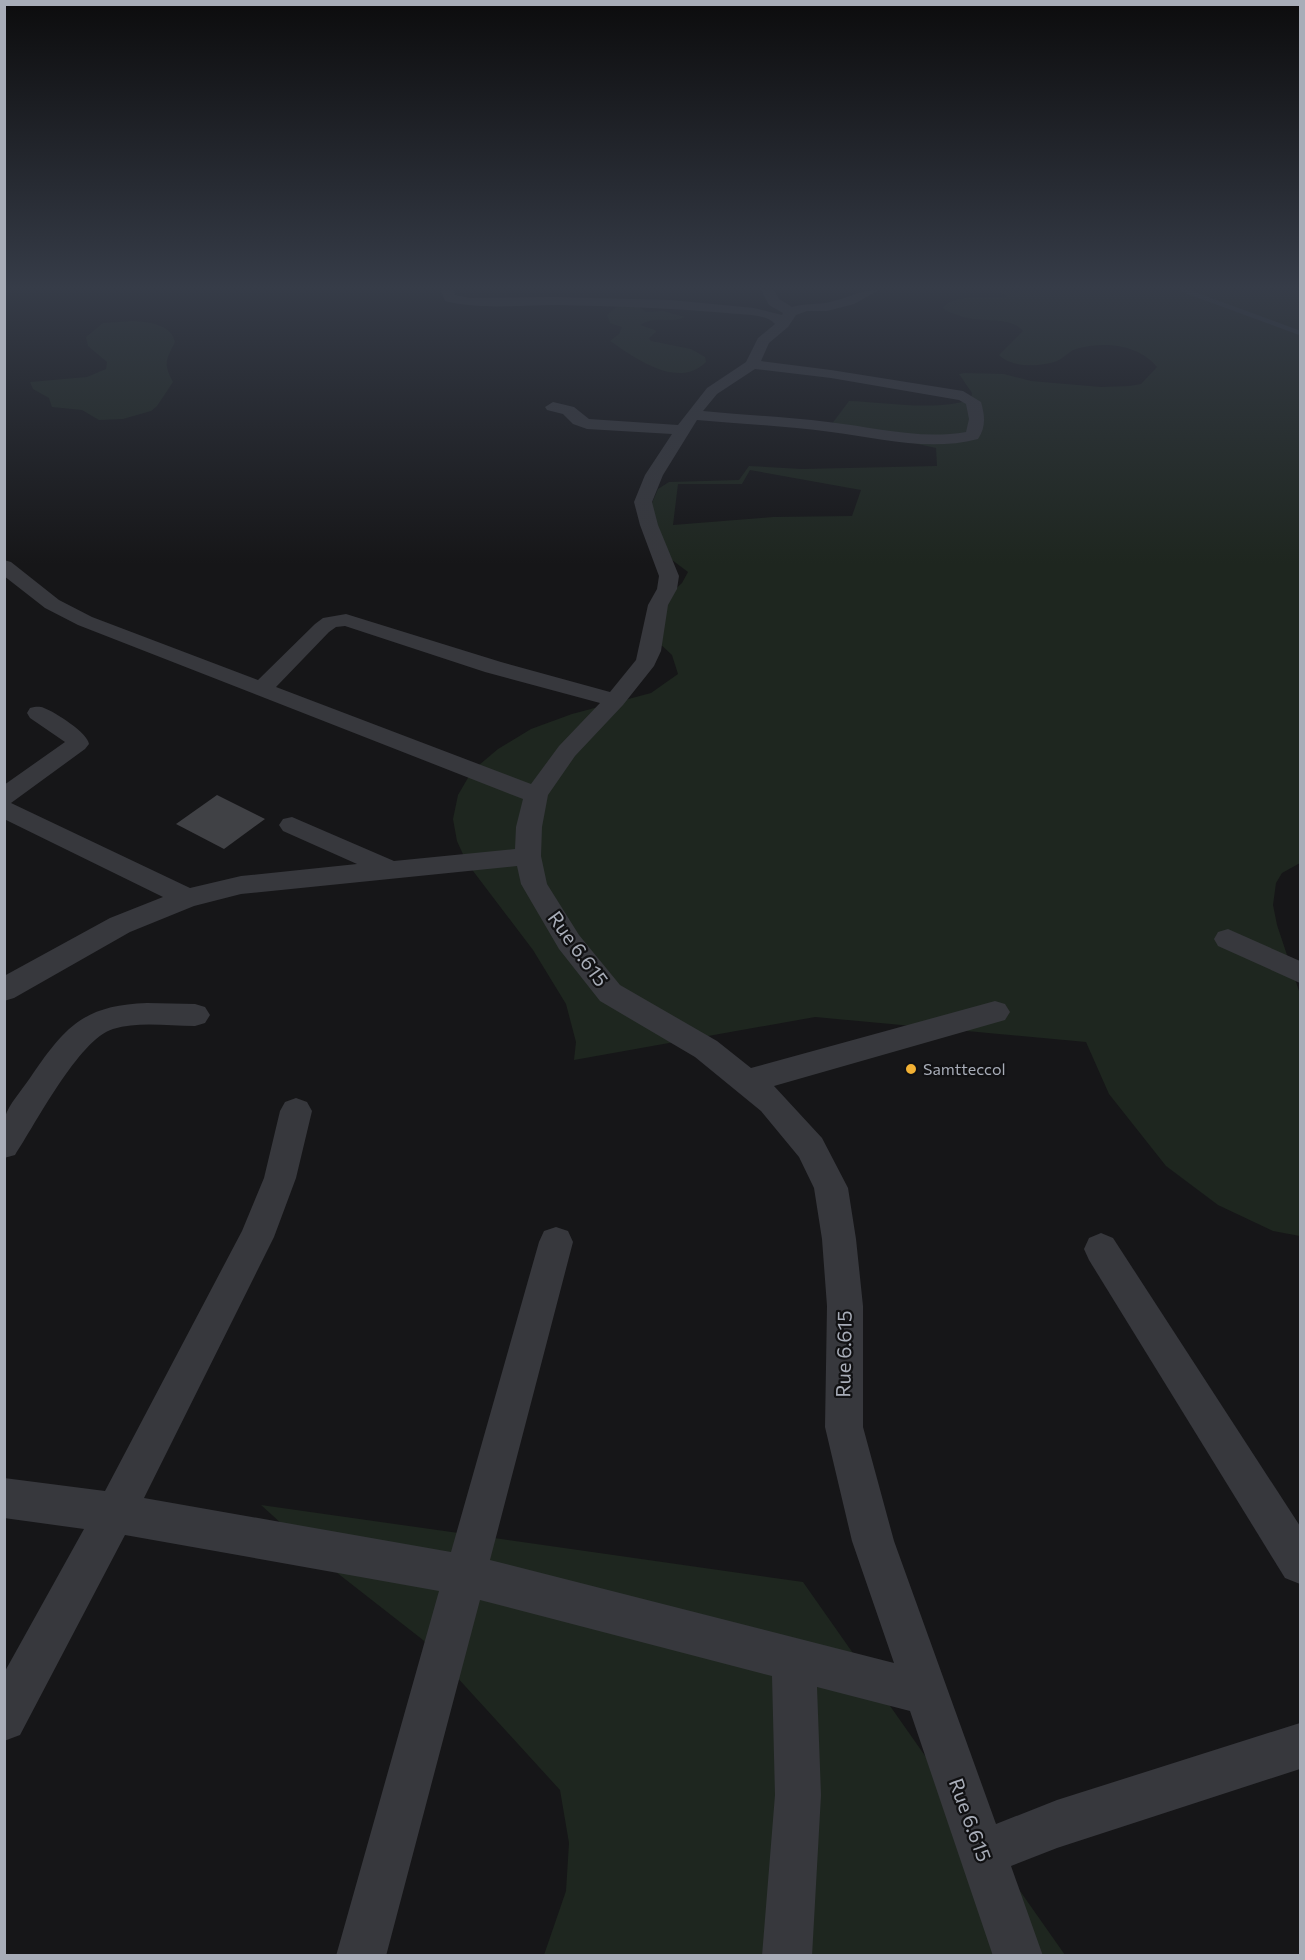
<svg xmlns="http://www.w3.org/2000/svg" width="1305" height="1960" viewBox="0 0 1305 1960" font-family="Commissioner,sans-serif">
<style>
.green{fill:#1e261f;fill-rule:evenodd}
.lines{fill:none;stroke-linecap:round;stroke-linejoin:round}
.stream{stroke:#2c353c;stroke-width:4.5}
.building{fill:#404145}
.minor{fill:#37383d;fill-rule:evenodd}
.poi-dot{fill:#f2b134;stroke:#111113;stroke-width:2}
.labels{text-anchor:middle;stroke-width:4.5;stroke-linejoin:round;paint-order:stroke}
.poi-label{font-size:16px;fill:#a8adb8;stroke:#111113;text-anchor:start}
.near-street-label{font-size:20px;fill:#a8adb8;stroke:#111113}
</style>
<rect width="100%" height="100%" fill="#161618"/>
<g class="green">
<path d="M 995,290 L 1300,290 L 1300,863 L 1282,873 L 1276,883 L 1273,905 L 1277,925 L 1300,994 L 1300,1236 L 1273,1231 L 1218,1205 L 1166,1166 L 1109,1094 L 1086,1042 L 815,1017 L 574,1060 L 576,1042 L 566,1004 L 533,950 L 467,863 L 457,841 L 453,819 L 458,795 L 472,771 L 498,749 L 531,729 L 572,714 L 651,693 L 678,674 L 672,655 L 657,641 L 667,597 L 682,583 L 688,572 L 660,551 L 645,519 L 658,489 L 669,482 L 739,480 L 749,466 L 802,469 L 937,466 L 936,448 L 831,425 L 849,401 C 883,402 939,412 971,399 L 972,393 L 959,374 L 965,373 L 1004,374 L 1031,381 L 1101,387 L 1129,386 L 1141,384 L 1157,367 C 1138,344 1104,341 1076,349 C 1069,351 1064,358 1057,361 C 1041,367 1011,368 999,355 L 1023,331 C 1012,317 985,322 968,318 C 960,317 953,313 945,310 L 943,307 C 960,292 986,300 1007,296 ZM 750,470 L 861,490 L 852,516 L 773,517 L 673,525 L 678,484 L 742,484 Z"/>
<path d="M 622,305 L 638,306 L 646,312 L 663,311 L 685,317 C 668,325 659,314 640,325 L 655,330 L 656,332 L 649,338 L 651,341 L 691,349 L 705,357 L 706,362 C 678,390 635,358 610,341 L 619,334 L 622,327 L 610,323 L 607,315 L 615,308 Z"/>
<path d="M 133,321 C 149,322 171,324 175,342 C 166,360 163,363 173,382 L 157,406 L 151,411 L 123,419 L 99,420 L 82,410 L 52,407 L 49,398 L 33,389 L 30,382 L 87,377 L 106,369 L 107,362 L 88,346 L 86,337 L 103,323 Z"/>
<path d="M 261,1505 L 803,1582 L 1065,1955 L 544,1955 L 566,1891 L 569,1843 L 560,1790 L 423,1640 L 327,1565 Z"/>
</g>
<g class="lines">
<path class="stream" d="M 1183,290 L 1300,333"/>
</g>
<path class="building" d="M 217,795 L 265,819 L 224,849 L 176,824 Z"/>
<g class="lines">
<g class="minor">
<path d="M 441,290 L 454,290 L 455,295 L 470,298 L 555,297 L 671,300 L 754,308 L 782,315 L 783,313 L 769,305 L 761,290 L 774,290 L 779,299 L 792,307 C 805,303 817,305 830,302 C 848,298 859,290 879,290 L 854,304 L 827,311 L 807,311 L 796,315 L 788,327 L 769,343 L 761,361 L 831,370 L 963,391 L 981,402 C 985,416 986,427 978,439 C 928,452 880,438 831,432 C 786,426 741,424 697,420 L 663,475 L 652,502 L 658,525 L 679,576 L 677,589 L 668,605 L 661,651 L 654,666 L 623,705 L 575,756 L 548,795 L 542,827 L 541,856 L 547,884 L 579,935 L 620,985 L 717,1041 L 751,1068 L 995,1001 L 1005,1004 L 1010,1012 L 1005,1020 L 774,1086 L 822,1138 L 848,1188 L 856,1239 L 863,1306 L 863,1427 L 894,1541 L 996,1824 L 1057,1800 L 1300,1723 L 1300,1769 L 1057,1848 L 1011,1866 L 1043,1956 L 993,1956 L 910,1711 L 817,1687 L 821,1795 L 812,1956 L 762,1956 L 775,1795 L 772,1676 L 480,1600 L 386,1956 L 336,1956 L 439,1591 L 125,1535 L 20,1735 L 4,1741 L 4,1673 L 84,1529 L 4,1518 L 4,1478 L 105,1491 L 242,1231 L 264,1178 L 280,1111 L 285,1102 L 296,1098 L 307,1102 L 312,1111 L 296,1178 L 274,1237 L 144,1498 L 451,1552 L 539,1242 L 544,1231 L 556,1227 L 568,1231 L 573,1242 L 490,1560 L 894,1663 L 852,1541 L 825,1427 L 827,1306 L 822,1239 L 814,1188 L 799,1157 L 761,1111 L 695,1057 L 600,1001 L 559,949 L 521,884 L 517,866 L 241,894 L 194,906 L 130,932 L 14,998 L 4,1001 L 4,976 L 110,918 L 163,897 L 4,819 L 4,785 L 65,742 L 30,718 L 27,713 L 30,708 C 35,707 39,706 44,708 C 55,712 88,733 89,744 L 85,749 L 11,803 L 190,888 L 241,876 L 357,864 L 283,831 L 279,825 L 283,819 L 292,817 L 394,861 L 515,849 L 516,827 L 523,799 L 78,625 L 45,608 L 4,576 L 4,560 L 11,562 L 59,600 L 92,617 L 258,680 L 315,624 L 323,618 L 346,614 L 501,662 L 610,692 L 636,660 L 648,605 L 657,589 L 659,576 L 640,525 L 634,502 L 645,475 L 672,434 L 587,429 L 573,424 L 563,414 L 547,410 L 545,407 L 553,402 L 574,407 L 589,419 L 678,425 L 707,388 L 746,362 L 758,338 L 775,324 C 766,313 740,315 727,313 C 670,308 613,306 556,305 C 519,305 481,310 445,301 ZM 755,369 L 831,378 L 959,400 L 966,404 L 969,419 L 966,432 C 919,440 874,427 828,422 C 787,417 745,415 703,411 L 717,394 ZM 345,626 L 485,672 L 600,703 L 559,746 L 531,784 L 276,687 L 329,632 L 336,627 Z"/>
<path d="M 1228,929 L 1300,961 L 1300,983 L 1218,946 L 1214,939 L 1218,932 Z"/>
<path d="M 147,1003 L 195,1004 L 205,1007 L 210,1015 L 205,1023 L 195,1026 C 168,1026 139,1021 113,1029 C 79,1039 35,1125 15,1155 L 4,1158 C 4,1146 1,1128 5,1117 C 9,1104 22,1090 30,1078 C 64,1028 83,1005 147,1003 Z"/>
<path d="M 1101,1233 L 1113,1238 L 1300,1526 L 1300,1584 L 1285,1578 L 1089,1260 L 1084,1249 L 1089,1238 Z"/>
</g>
</g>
<linearGradient id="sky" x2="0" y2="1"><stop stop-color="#0c0c0d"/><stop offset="0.51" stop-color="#363c48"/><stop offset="1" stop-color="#363c48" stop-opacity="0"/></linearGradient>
<rect width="1305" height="564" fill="url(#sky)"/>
<circle class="poi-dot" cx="911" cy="1069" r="6"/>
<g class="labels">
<g class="poi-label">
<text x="923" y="1075">Samtteccol</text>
</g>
<g class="near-street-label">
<text transform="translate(578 949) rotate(54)" y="7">Rue 6.615</text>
<text transform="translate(844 1354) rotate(-89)" y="7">Rue 6.615</text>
<text transform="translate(970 1820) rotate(70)" y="7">Rue 6.615</text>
</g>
</g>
<rect width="1305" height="1960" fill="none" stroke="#a8adb8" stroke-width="12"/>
</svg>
